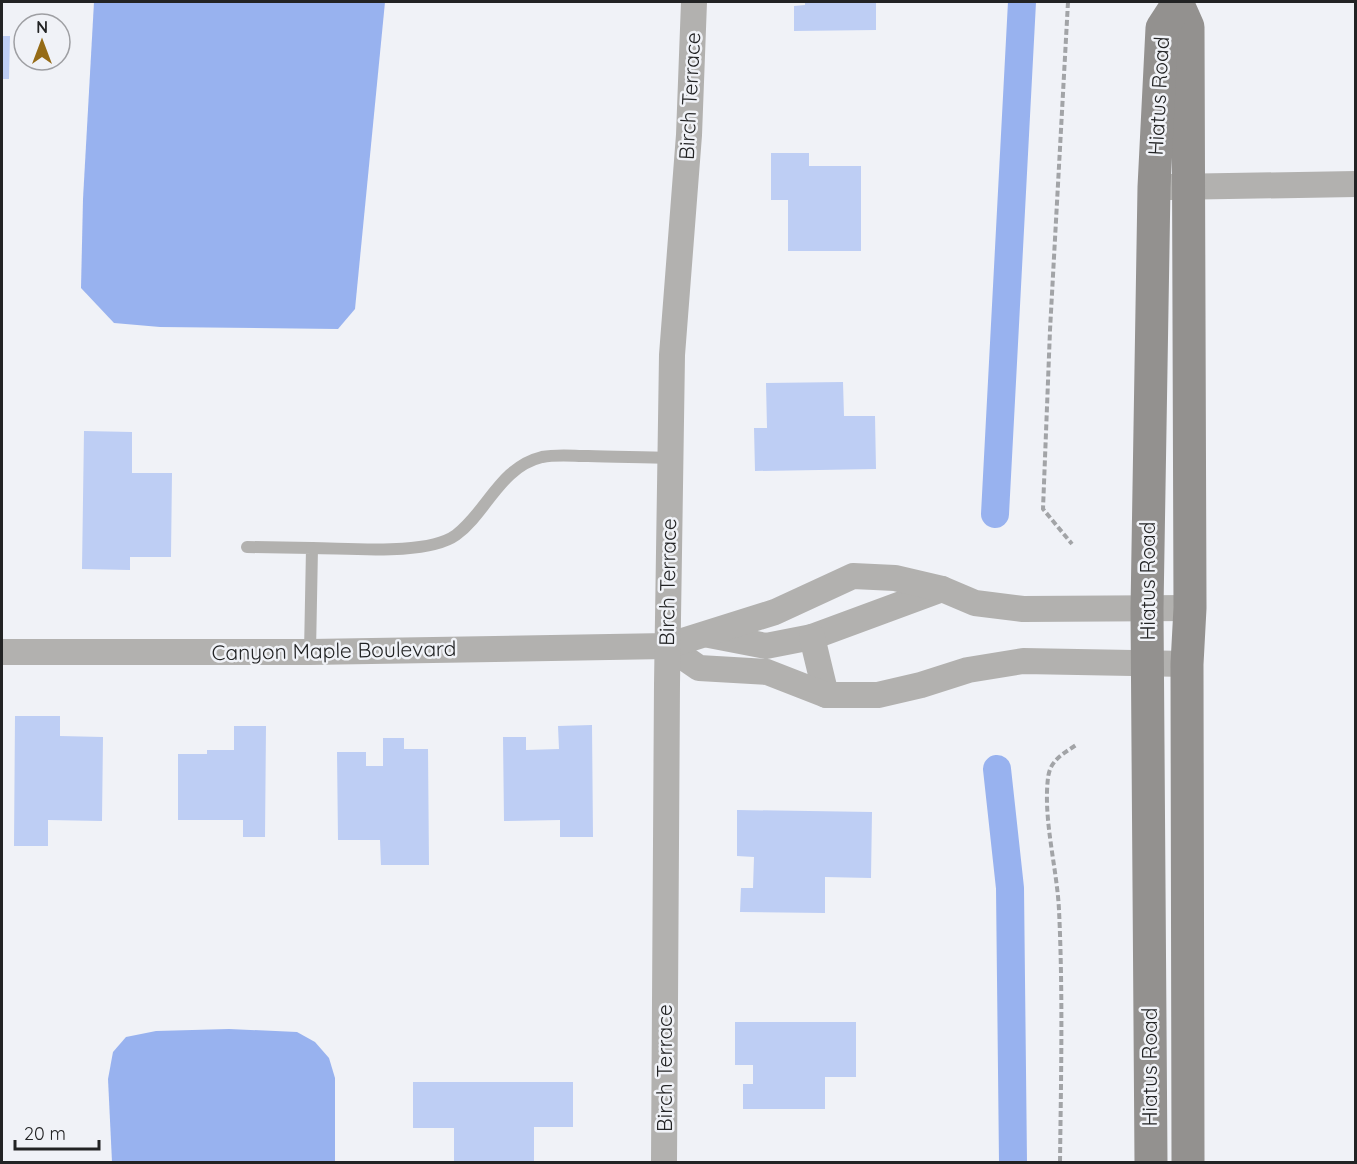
<svg xmlns="http://www.w3.org/2000/svg" width="1357" height="1164" viewBox="0 0 1357 1164" font-family="Quicksand,sans-serif">
<style>
.water{fill:#98b2ef}
.lines{fill:none;stroke-linecap:round;stroke-linejoin:round}
.canal{stroke:#98b2ef;stroke-width:28}
.building{fill:#becef4}
.path{stroke:#a2a4a7;stroke-width:4;stroke-dasharray:6 3;stroke-linecap:butt}
.lane{stroke:#b2b1af;stroke-width:12}
.street{stroke:#b2b1af;stroke-width:26}
.secondary{stroke:#93918f;stroke-width:33}
.labels{text-anchor:middle;stroke-width:5;stroke-linejoin:round;paint-order:stroke}
.street-label{font-size:21px;fill:#222324;stroke:#f0f2f7}
</style>
<rect width="100%" height="100%" fill="#f0f2f7"/>
<g class="water">
<path d="M 94,2 L 385,2 L 355,309 L 338,329 L 160,327 L 114,323 L 81,288 L 83,199 Z"/>
<path d="M 229,1029 L 297,1032 L 315,1042 L 329,1058 L 335,1078 L 335,1162 L 112,1162 L 108,1079 L 113,1052 L 126,1037 L 156,1031 Z"/>
</g>
<g class="lines">
<g class="canal">
<path d="M 995,514 L 1022,2"/>
<path d="M 997,769 L 1010,888 L 1013,1162"/>
</g>
</g>
<g class="building">
<path d="M 805,2 L 876,2 L 876,30 L 794,31 L 794,6 L 805,5 Z"/>
<path d="M 2,36 L 10,36 L 9,79 L 2,79 Z"/>
<path d="M 771,153 L 809,153 L 809,166 L 861,166 L 861,251 L 788,251 L 788,200 L 771,200 Z"/>
<path d="M 843,382 L 844,416 L 875,416 L 876,469 L 755,471 L 754,428 L 767,428 L 766,383 Z"/>
<path d="M 84,431 L 132,432 L 132,473 L 172,473 L 171,557 L 130,557 L 130,570 L 82,569 Z"/>
<path d="M 15,716 L 60,716 L 60,736 L 103,737 L 102,821 L 48,820 L 48,846 L 14,846 Z"/>
<path d="M 592,725 L 593,837 L 560,837 L 560,820 L 504,821 L 503,737 L 526,737 L 526,750 L 559,749 L 558,726 Z"/>
<path d="M 234,726 L 266,726 L 265,837 L 243,837 L 243,820 L 178,820 L 178,754 L 207,754 L 207,750 L 234,750 Z"/>
<path d="M 383,738 L 404,738 L 404,749 L 428,749 L 429,865 L 381,865 L 380,840 L 338,840 L 337,752 L 366,752 L 366,766 L 383,766 Z"/>
<path d="M 737,810 L 872,812 L 871,878 L 825,877 L 825,913 L 740,912 L 741,888 L 753,888 L 754,857 L 737,856 Z"/>
<path d="M 735,1022 L 856,1022 L 856,1077 L 825,1077 L 825,1109 L 743,1109 L 743,1084 L 753,1084 L 753,1065 L 735,1065 Z"/>
<path d="M 413,1082 L 573,1082 L 573,1127 L 534,1127 L 534,1162 L 454,1162 L 454,1128 L 413,1128 Z"/>
</g>
<g class="lines">
<g class="path">
<path d="M 1068,2 L 1050,330 L 1043,509 L 1072,544"/>
<path d="M 1060,1162 C 1061,1078 1063,994 1059,910 C 1057,868 1043,820 1048,778 C 1050,760 1063,754 1076,745"/>
</g>
<g class="lane">
<path d="M 247,547 L 312,548 L 310,652"/>
<path d="M 312,548 C 348,548 427,556 456,535 C 487,512 500,467 542,457 C 557,454 573,456 588,456 C 615,457 643,457 670,458"/>
</g>
<g class="street">
<path d="M 1170,187 L 1356,184"/>
<path d="M 709,635 L 766,646 L 812,637 L 942,589"/>
<path d="M 812,637 L 826,695"/>
<path d="M 667,646 L 699,668 L 767,672 L 826,695 L 878,695 L 921,685 L 968,670 L 1023,661 L 1187,664"/>
<path d="M 2,652 L 310,652 L 667,646 L 775,612 L 853,576 L 895,578 L 942,589 L 975,603 L 1023,609 L 1190,608"/>
<path d="M 664,1162 L 667,684 L 672,355 L 689,135 L 694,2"/>
</g>
<g class="secondary">
<path d="M 1177,2 L 1188,27 L 1190,608 L 1187,664 L 1188,1162"/>
<path d="M 1151,1162 L 1147,609 L 1154,187 L 1162,28 L 1177,5"/>
</g>
</g>
<g class="labels">
<g class="street-label">
<text transform="translate(690 96) rotate(-87)" y="7">Birch Terrace</text>
<text transform="translate(1159 96) rotate(-87)" y="7">Hiatus Road</text>
<text transform="translate(1148 581) rotate(-90)" y="7">Hiatus Road</text>
<text transform="translate(668 582) rotate(-89)" y="7">Birch Terrace</text>
<text transform="translate(334 651) rotate(-1)" y="7">Canyon Maple Boulevard</text>
<text transform="translate(1150 1067) rotate(-90)" y="7">Hiatus Road</text>
<text transform="translate(665 1068) rotate(-90)" y="7">Birch Terrace</text>
</g>
</g>
<rect width="1357" height="1164" fill="none" stroke="#222324" stroke-width="6"/>
<g transform="translate(42 42)"><circle r="28" fill="#f0f2f7" stroke="#9e9fa3" stroke-width="1.5"/>
<path d="M0-4.5L10 22L0 15L-10 22Z" fill="#956b16"/>
<text y="-9" font-size="16" font-weight="bold" text-anchor="middle" fill="#222324">N</text>
</g>
<path d="M15 1140v9h84v-9" fill="none" stroke="#222324" stroke-width="3"/>
<text x="24" y="1140" font-size="18" fill="#222324" stroke="#f0f2f7" stroke-width="4.5" paint-order="stroke">20 m</text>
</svg>
